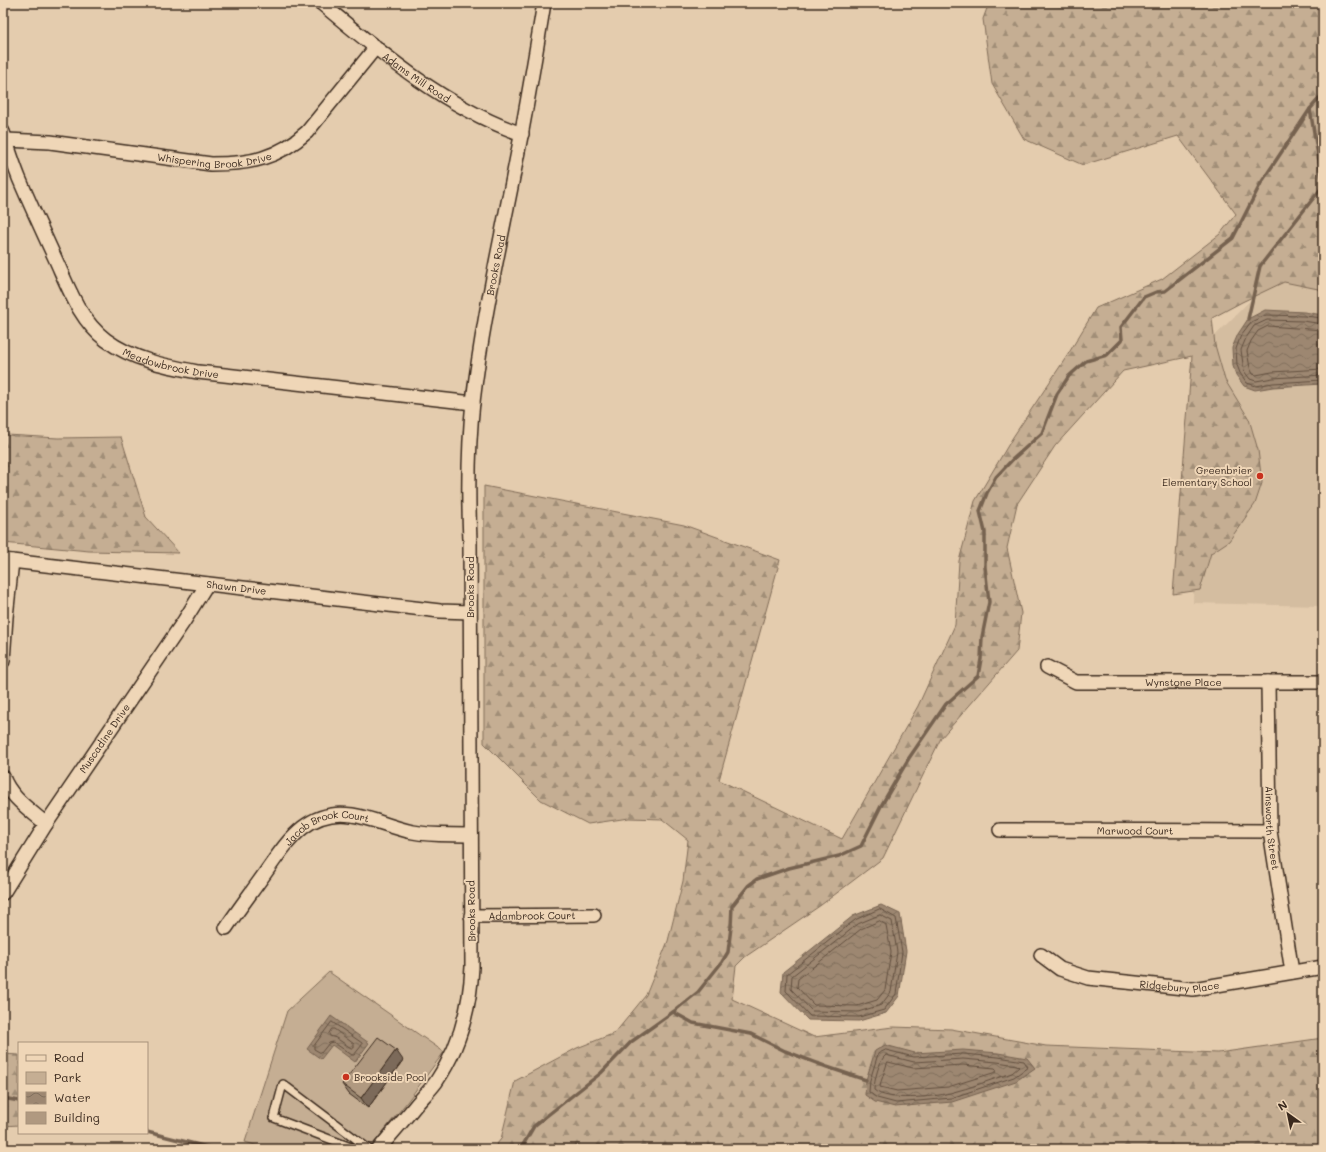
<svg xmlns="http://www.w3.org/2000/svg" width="1326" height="1152" viewBox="0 0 1326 1152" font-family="Mali,sans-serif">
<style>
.built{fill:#d4bda0}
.green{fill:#c5ae93;stroke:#806c58}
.forest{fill:url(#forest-firs);stroke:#806c58}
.water{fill:url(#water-waves);stroke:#766250}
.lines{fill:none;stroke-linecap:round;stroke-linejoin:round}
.shore{stroke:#624f3f;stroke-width:1}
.stream{stroke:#766250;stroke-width:3.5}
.service-casing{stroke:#3b2a1e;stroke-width:10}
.minor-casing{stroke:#3b2a1e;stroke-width:16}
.service{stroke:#efd6b7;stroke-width:7}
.minor{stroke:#efd6b7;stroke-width:13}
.wall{fill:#97846e;stroke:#3b2a1e}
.shaded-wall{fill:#7b6b5a;stroke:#3b2a1e}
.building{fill:#b09980;stroke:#3b2a1e}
.poi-dot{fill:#c8321e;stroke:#efd6b7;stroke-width:1.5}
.labels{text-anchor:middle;stroke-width:4;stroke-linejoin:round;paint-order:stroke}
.street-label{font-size:10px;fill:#3b2a1e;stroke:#efd6b7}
.poi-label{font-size:10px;fill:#3b2a1e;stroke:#efd6b7;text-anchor:end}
</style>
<defs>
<pattern id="forest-firs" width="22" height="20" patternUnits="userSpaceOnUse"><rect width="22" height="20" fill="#c5ae93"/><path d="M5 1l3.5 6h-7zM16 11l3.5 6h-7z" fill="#a18e77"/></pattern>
<pattern id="water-waves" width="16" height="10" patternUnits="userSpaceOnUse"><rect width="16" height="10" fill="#9d8771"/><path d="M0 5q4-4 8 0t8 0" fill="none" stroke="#816f5c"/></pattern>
</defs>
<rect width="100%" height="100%" fill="#e4ccae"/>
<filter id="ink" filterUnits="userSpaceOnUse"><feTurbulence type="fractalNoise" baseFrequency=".025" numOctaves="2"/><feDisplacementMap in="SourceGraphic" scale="8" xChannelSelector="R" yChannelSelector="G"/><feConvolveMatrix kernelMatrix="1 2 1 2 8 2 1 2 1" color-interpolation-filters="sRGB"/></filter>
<g filter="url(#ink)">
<path class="built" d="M 1323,227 L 1323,606 L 1193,603 L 1201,350 Z"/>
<path class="green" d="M 329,972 L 444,1052 L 407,1102 L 369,1149 L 268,1149 L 245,1142 L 287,1011 Z"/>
<g class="forest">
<path d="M 989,3 L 1323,3 L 1323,290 L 1284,282 L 1242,302 L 1212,318 L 1215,345 L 1225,380 L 1249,419 L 1258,450 L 1262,483 L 1255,504 L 1229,541 L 1211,553 L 1200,590 L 1173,594 L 1192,356 L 1123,371 L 1055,446 L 1017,504 L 1007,548 L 1021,613 L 1017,651 L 941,738 L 883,858 L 821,905 L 745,957 L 736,966 L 732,999 L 814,1037 L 893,1027 L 951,1029 L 1046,1046 L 1218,1053 L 1323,1038 L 1323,1149 L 493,1149 L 501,1139 L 515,1081 L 577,1048 L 615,1033 L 646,995 L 668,941 L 683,881 L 688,840 L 662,819 L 629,818 L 588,824 L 541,800 L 484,743 L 484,486 L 684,525 L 780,560 L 719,780 L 842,839 L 918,706 L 955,625 L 959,561 L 975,501 L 1013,437 L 1067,356 L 1096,308 L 1162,279 L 1220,234 L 1236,214 L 1178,136 L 1083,165 L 1024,139 L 992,84 L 983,19 Z"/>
<path d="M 3,376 L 7,435 L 58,438 L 121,437 L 146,517 L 179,553 L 89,551 L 3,543 Z"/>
<path d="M 3,1054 L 19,1055 L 19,1125 L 3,1126 Z"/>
</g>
<g class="water">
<path d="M 1265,310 L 1304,312 L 1323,315 L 1323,384 L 1273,387 L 1255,390 L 1244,386 L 1236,375 L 1233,366 L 1232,348 L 1238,334 L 1248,319 Z"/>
<path d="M 881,905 L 900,914 L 906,951 L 899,996 L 886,1013 L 859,1021 L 808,1020 L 781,992 L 783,972 L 853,916 Z"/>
<path d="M 331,1016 L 369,1043 L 355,1062 L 332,1045 L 321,1059 L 307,1049 Z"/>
<path d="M 885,1045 L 915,1053 L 963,1050 L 998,1053 L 1027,1058 L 1035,1068 L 1016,1081 L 952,1102 L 895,1107 L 875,1102 L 865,1095 L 866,1080 L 875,1051 Z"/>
</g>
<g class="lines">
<g class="shore">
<path d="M 1323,318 L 1304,316 L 1266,315 L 1251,322 L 1241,335 L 1236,349 L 1237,365 L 1240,373 L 1247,383 L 1256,386 L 1273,383 L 1323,380"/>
<path d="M 1323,324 L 1303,321 L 1267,320 L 1254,326 L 1246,338 L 1241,350 L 1244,371 L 1250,379 L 1256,381 L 1273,378 L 1323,375"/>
<path d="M 1323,330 L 1268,326 L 1258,331 L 1251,341 L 1247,351 L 1250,368 L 1253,374 L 1256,375 L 1272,372 L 1323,369"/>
<path d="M 880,909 L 896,918 L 902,952 L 896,994 L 884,1010 L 859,1017 L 810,1016 L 786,991 L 787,974 L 855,920 Z"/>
<path d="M 880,915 L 892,921 L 897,952 L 891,992 L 881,1005 L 858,1012 L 812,1011 L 791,989 L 792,976 L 858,924 Z"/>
<path d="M 880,921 L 886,925 L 891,952 L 885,990 L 877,1000 L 857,1006 L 814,1005 L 797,987 L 798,979 L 861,929 Z"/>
<path d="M 332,1022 L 362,1043 L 362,1045 L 354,1055 L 352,1055 L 333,1042 L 329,1043 L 321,1053 L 314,1049 L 314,1046 Z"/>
<path d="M 332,1029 L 334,1029 L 354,1044 L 354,1048 L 351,1048 L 336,1038 L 330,1036 L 329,1034 Z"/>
<path d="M 886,1050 L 914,1057 L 963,1054 L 998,1057 L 1024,1061 L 1028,1067 L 1014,1077 L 951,1098 L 896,1103 L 877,1098 L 869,1092 L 870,1080 L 878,1054 Z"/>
<path d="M 886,1055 L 914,1062 L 963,1059 L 997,1062 L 1017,1065 L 1019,1067 L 1012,1073 C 992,1079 971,1088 950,1093 C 933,1097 887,1102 874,1090 C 874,1082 879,1059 886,1055 Z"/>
<path d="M 888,1062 L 913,1068 L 963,1065 L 995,1068 L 997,1070 L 996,1072 L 948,1087 L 897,1091 L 880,1087 L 881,1082 Z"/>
</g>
<g class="stream">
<path d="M 1310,109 L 1323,185"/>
<path d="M 1248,319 L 1260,266 L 1323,186"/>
<path d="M 673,1012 L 693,1023 L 751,1034 L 785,1051 L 827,1067 L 866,1080"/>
<path d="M 3,1098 L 19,1101"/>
<path d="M 147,1132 L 215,1149"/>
<path d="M 519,1149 L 523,1145 L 534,1126 L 601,1073 L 631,1042 L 673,1012 L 698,992 L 722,962 L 728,952 L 731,927 L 732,906 L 748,886 L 757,879 L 789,868 L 839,856 L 861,846 L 881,806 L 909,758 L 946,704 L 978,676 L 981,659 L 982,637 L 989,602 L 985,567 L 985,532 L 980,511 L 987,493 L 996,477 L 1013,459 L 1042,433 L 1057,394 L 1069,376 L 1086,361 L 1107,355 L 1122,340 L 1121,327 L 1144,297 L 1156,292 L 1165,291 L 1233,238 L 1261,183 L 1310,109 L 1323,94"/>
</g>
<g class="service-casing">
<path id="service" d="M 356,1149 L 274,1118 L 283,1084 L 369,1149"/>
</g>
<g class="minor-casing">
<g id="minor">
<path id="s1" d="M 321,3 C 382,54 446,108 522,134"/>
<path id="s2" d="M 3,132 C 8,147 13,163 19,178 C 30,204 42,230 54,256 C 68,286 79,320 106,340 C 133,360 166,366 198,372 L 473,403"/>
<path id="s3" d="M 6,140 L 50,142 L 211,164 C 250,164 277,159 307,132 L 376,47"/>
<path id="s4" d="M 3,560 L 440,611 L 470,612"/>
<path d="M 3,661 L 6,617 L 12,561"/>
<path id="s5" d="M 1047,667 L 1076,682 L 1323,682"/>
<path id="s6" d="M 1268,682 L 1270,831 L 1292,972"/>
<path d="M 3,777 C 10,797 30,810 46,824"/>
<path id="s7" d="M 1000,830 L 1270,831"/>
<path id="s8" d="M 3,893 L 46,824 L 184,621 L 207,584"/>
<path id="s9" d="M 471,916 L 594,915"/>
<path id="s10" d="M 226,928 C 238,910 251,893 263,876 C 286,844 306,808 352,815 C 373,818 392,828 413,832 C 432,836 452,834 471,835"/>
<path id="s11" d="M 1041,955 L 1060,969 L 1088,978 L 1193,989 L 1323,967"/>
<path id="s12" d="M 379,1149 C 391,1134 404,1120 416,1105 C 423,1097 430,1090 436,1082 C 460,1047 470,1008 472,967 L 470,541 C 468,494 468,448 473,402 C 482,323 500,245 515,167 C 526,112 535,58 544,3"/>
</g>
</g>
<use href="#service" class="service"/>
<use href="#minor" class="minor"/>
</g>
<path class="wall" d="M 403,1060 L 368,1108 L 349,1094 L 342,1084 Z"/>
<path class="shaded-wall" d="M 396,1050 L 403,1060 L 368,1108 L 361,1098 Z"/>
<path class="building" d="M 378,1037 L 396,1050 L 361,1098 L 342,1084 Z"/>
</g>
<g class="poi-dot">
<circle cx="1260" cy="476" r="4"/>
<circle cx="346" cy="1077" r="4"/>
</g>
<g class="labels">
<g class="street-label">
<text dy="4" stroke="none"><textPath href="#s1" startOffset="121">Adams Mill Road</textPath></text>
<text dy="4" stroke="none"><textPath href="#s3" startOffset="210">Whispering Brook Drive</textPath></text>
<text dy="4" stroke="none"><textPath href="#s12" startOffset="914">Brooks Road</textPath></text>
<text dy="4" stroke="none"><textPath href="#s2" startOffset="304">Meadowbrook Drive</textPath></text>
<text dy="4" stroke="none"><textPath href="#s4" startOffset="235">Shawn Drive</textPath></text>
<text transform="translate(470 587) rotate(-90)" y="4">Brooks Road</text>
<text dy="4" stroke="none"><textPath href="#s5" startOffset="140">Wynstone Place</textPath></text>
<text dy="4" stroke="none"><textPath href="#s8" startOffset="185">Muscadine Drive</textPath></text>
<text dy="4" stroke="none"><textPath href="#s6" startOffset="146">Ainsworth Street</textPath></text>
<text dy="4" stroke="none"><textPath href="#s7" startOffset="135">Marwood Court</textPath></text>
<text dy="4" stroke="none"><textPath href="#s10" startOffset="150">Jacob Brook Court</textPath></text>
<text transform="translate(471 911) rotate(-91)" y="4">Brooks Road</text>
<text dy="4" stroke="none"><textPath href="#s9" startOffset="61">Adambrook Court</textPath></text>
<text dy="4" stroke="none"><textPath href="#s11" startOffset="145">Ridgebury Place</textPath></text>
</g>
<g class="poi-label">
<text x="1252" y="474">Greenbrier<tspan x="1252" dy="12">Elementary School</tspan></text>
<text x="354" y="1081" text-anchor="start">Brookside Pool</text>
</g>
</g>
<rect width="1326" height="1152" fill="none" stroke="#efd6b7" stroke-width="16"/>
<rect x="8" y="8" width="1310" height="1136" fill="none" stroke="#3b2a1e" stroke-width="1.5" filter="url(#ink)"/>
<rect x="18" y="1042" width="130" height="92" fill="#efd6b7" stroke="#a7917a"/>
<rect x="26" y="1055" width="20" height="6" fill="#efd6b7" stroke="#a7917a"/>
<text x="54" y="1062" font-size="12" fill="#3b2a1e">Road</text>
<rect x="26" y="1072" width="20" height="12" fill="#c5ae93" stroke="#a7917a"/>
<text x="54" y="1082" font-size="12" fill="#3b2a1e">Park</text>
<rect x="26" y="1092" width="20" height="12" fill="url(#water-waves)" stroke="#a7917a"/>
<text x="54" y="1102" font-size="12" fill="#3b2a1e">Water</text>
<rect x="26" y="1112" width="20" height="12" fill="#b09980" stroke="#a7917a"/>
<text x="54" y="1122" font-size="12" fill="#3b2a1e">Building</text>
<g transform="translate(1288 1114) rotate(327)" stroke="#efd6b7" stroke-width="3" paint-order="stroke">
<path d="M0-3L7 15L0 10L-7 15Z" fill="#3b2a1e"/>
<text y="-6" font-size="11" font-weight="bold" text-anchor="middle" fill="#3b2a1e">N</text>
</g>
</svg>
